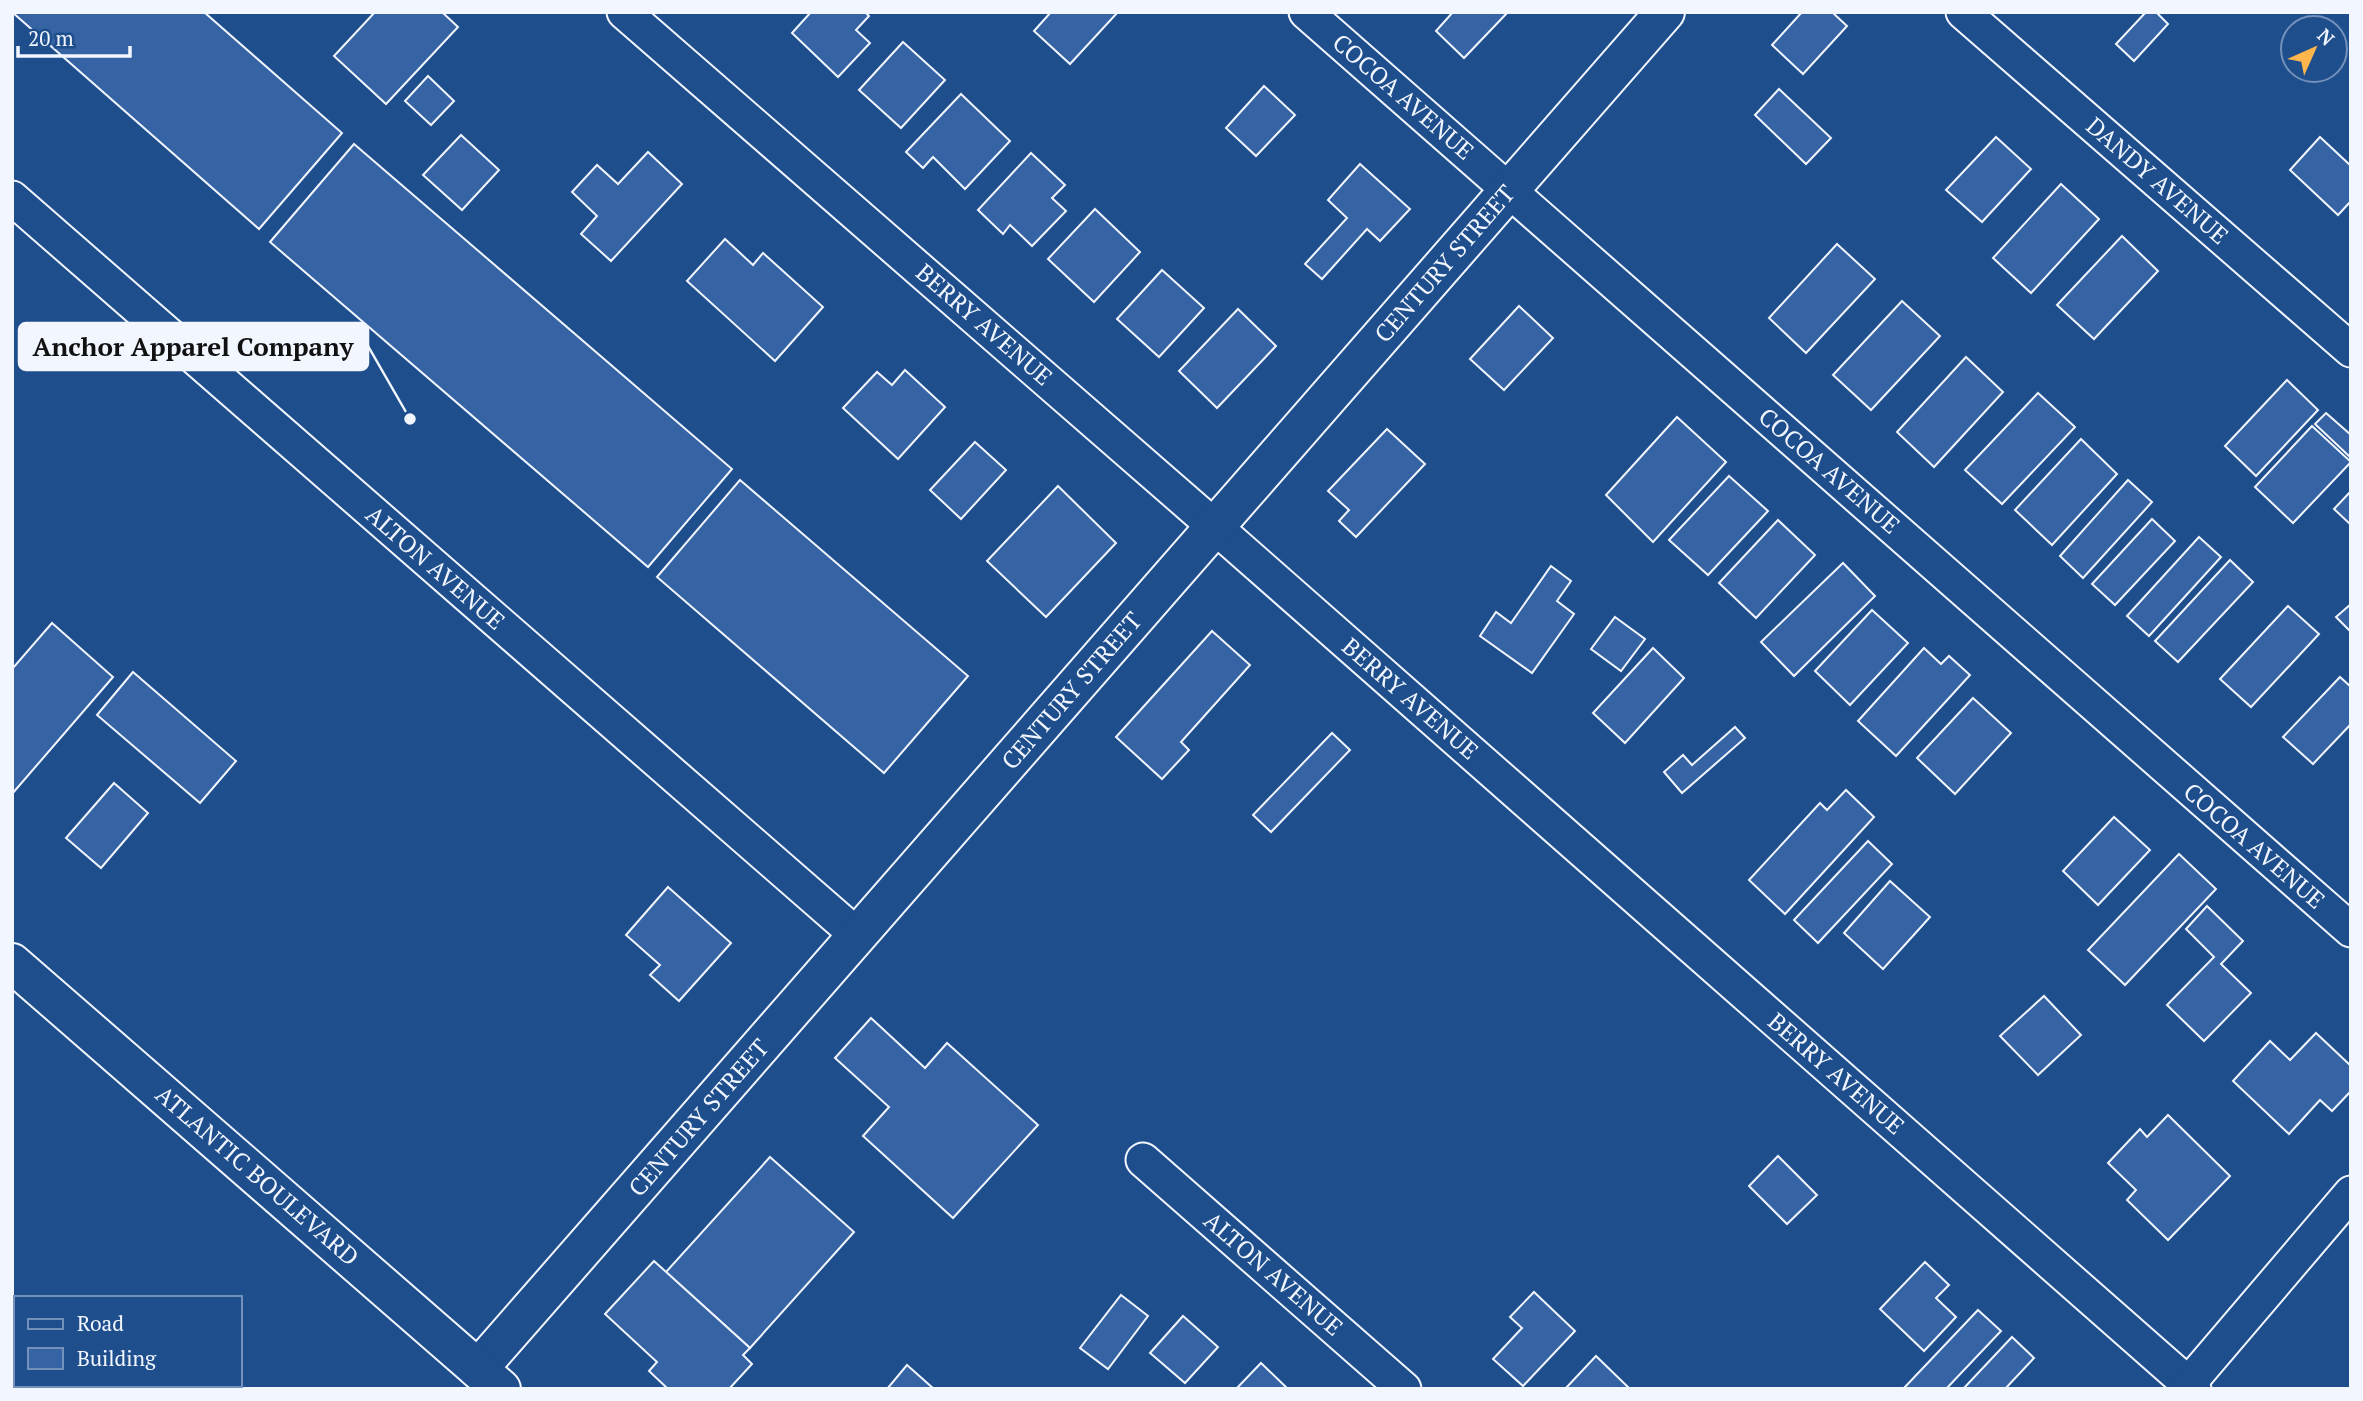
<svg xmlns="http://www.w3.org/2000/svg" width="2363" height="1401" viewBox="0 0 2363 1401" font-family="'PT Serif',serif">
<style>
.building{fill:#3563a3;stroke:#f2f6ff;stroke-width:2}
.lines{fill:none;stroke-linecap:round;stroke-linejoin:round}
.minor-casing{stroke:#f2f6ff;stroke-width:37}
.tertiary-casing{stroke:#f2f6ff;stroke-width:42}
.primary-casing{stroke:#f2f6ff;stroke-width:42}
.minor{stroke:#1f4e8c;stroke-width:33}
.tertiary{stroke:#1f4e8c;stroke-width:38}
.primary{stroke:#1f4e8c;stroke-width:38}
.labels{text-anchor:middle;stroke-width:5;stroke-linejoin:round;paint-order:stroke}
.street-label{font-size:24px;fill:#f2f6ff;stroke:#1f4e8c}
.leader{fill:none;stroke:#f2f6ff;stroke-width:2.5}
.callout-dot{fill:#f2f6ff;stroke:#1f4e8c;stroke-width:2.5}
.callout{fill:#f2f6ff;stroke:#f2f6ff;stroke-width:2.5}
.callout-label{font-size:26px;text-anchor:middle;font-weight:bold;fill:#111}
</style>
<rect width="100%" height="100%" fill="#1f4e8c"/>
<g class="building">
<path d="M 12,12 L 204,12 L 342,133 L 259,229 Z"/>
<path d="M 375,12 L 442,12 L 458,27 L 386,104 L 334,56 Z"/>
<path d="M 811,12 L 865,12 L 869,16 L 856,30 L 870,43 L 838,77 L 792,33 Z"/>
<path d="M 1051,12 L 1118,12 L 1070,64 L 1034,31 Z"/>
<path d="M 1508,12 L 1464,58 L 1436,31 L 1453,12 Z"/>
<path d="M 1802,12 L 1832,12 L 1847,26 L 1803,74 L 1772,45 Z"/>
<path d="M 2146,12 L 2156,12 L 2168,24 L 2134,61 L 2116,44 Z"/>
<path d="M 903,42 L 945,80 L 901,128 L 859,90 Z"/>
<path d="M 428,76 L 454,101 L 431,125 L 405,101 Z"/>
<path d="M 1264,86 L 1295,115 L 1256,156 L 1226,128 Z"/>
<path d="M 1779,89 L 1831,138 L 1806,164 L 1755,115 Z"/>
<path d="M 961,94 L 1010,141 L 965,189 L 933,157 L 923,168 L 906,152 Z"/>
<path d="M 461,135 L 499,170 L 462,210 L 423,175 Z"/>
<path d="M 1996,137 L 2031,169 L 1982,222 L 1946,190 Z"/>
<path d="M 2320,137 L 2351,166 L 2351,201 L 2338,215 L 2290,170 Z"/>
<path d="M 354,144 L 732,469 L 648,567 L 270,242 Z"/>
<path d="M 648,152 L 682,184 L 611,261 L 581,234 L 597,216 L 572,192 L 597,165 L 618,184 Z"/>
<path d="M 1031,153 L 1065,185 L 1052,198 L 1066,211 L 1032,246 L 1010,225 L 1003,234 L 978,210 Z"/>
<path d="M 1360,164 L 1410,209 L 1380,241 L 1367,229 L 1322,279 L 1305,264 L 1347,218 L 1328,200 Z"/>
<path d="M 2061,184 L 2099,219 L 2031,293 L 1993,258 Z"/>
<path d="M 1095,209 L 1140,252 L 1094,302 L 1048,259 Z"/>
<path d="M 2122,236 L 2158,271 L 2094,339 L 2057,305 Z"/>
<path d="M 725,239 L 753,265 L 763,253 L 823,307 L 775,361 L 687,281 Z"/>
<path d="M 1837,244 L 1875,279 L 1806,353 L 1769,318 Z"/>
<path d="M 1162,270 L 1204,308 L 1159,357 L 1117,319 Z"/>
<path d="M 1902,301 L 1940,336 L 1871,410 L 1833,375 Z"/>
<path d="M 1519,306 L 1553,338 L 1504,390 L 1470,359 Z"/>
<path d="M 1238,309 L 1276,346 L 1217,408 L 1179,371 Z"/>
<path d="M 1966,357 L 2003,392 L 1934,467 L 1897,432 Z"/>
<path d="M 905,370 L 945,407 L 898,459 L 843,408 L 877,372 L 892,385 Z"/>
<path d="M 2287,380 L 2318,410 L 2256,476 L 2225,446 Z"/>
<path d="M 2038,393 L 2075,427 L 2002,504 L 1965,470 Z"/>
<path d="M 2326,413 L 2351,435 L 2350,457 L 2315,424 Z"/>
<path d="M 1677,417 L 1726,462 L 1653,542 L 1606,495 Z"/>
<path d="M 2312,426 L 2351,462 L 2293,523 L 2255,487 Z"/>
<path d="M 1387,429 L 1425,464 L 1356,537 L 1339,521 L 1349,510 L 1328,491 Z"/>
<path d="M 2081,439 L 2117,474 L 2052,545 L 2015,510 Z"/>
<path d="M 975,442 L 1006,470 L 961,519 L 930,490 Z"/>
<path d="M 1729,476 L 1768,511 L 1708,575 L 1669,540 Z"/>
<path d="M 740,480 L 968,676 L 884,773 L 657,577 Z"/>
<path d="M 2128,480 L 2152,502 L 2083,578 L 2060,556 Z"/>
<path d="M 1058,486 L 1116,543 L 1046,617 L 987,561 Z"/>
<path d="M 2351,491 L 2351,525 L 2334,509 Z"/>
<path d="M 2152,519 L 2175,541 L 2115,605 L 2092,584 Z"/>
<path d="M 1778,520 L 1815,555 L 1756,618 L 1719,583 Z"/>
<path d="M 2199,537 L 2221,557 L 2149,636 L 2127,616 Z"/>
<path d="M 2230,560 L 2253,582 L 2178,662 L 2155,641 Z"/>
<path d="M 1843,563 L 1875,596 L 1794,676 L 1761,642 Z"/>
<path d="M 1551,566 L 1571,581 L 1557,601 L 1574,614 L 1532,673 L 1480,636 L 1496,612 L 1511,623 Z"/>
<path d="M 2351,604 L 2351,632 L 2336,617 Z"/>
<path d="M 2288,606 L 2319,634 L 2251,707 L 2220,679 Z"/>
<path d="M 1872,610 L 1908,643 L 1850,705 L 1815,671 Z"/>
<path d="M 1615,617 L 1645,639 L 1621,671 L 1591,649 Z"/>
<path d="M 52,623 L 113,677 L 12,794 L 12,669 Z"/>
<path d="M 1212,631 L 1250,665 L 1181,742 L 1189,750 L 1162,779 L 1116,737 Z"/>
<path d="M 1653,648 L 1684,678 L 1625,743 L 1593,713 Z"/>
<path d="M 1924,648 L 1941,664 L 1949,656 L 1970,675 L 1896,756 L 1858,721 Z"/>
<path d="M 133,672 L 236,761 L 200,803 L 97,715 Z"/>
<path d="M 2340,677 L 2351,687 L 2351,724 L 2313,764 L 2283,737 Z"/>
<path d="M 1973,698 L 2011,733 L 1955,794 L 1917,758 Z"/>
<path d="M 1735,727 L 1745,738 L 1682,793 L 1664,772 L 1683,755 L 1692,765 Z"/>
<path d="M 1332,733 L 1350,750 L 1271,832 L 1253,815 Z"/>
<path d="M 114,783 L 148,813 L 101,868 L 66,838 Z"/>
<path d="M 1846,790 L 1874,817 L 1785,914 L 1749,880 L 1820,803 L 1827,810 Z"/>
<path d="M 2114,817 L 2150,850 L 2098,905 L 2063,871 Z"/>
<path d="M 1868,841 L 1892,864 L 1818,943 L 1794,920 Z"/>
<path d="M 2179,854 L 2216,889 L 2125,985 L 2088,950 Z"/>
<path d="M 1890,881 L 1930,917 L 1883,969 L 1844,933 Z"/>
<path d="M 668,887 L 731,943 L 679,1001 L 650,975 L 660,965 L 626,935 Z"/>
<path d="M 2207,906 L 2243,941 L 2221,964 L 2251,993 L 2204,1041 L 2167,1005 L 2214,957 L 2186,929 Z"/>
<path d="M 2044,996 L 2081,1035 L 2038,1075 L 2000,1036 Z"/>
<path d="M 871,1018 L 925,1068 L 947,1043 L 1038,1125 L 953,1218 L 863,1136 L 889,1107 L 835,1058 Z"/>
<path d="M 2316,1033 L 2351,1066 L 2351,1091 L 2332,1111 L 2320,1100 L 2289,1134 L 2233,1081 L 2270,1041 L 2290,1060 Z"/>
<path d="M 2168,1115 L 2230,1176 L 2168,1240 L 2127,1200 L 2136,1190 L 2108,1163 L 2140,1129 L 2147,1137 Z"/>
<path d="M 1778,1156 L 1817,1195 L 1787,1224 L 1749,1186 Z"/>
<path d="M 770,1157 L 854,1232 L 750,1348 L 666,1272 Z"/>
<path d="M 654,1261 L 750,1348 L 743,1355 L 752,1364 L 729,1389 L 668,1389 L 649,1371 L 657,1362 L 605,1314 Z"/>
<path d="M 1925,1262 L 1949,1285 L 1936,1298 L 1956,1317 L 1924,1351 L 1880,1309 Z"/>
<path d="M 1534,1292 L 1575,1331 L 1523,1386 L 1493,1359 L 1522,1328 L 1510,1317 Z"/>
<path d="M 1121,1295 L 1148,1316 L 1108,1369 L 1080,1348 Z"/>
<path d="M 1978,1310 L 2001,1331 L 1946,1389 L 1903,1389 Z"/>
<path d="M 1183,1316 L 1218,1347 L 1185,1383 L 1150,1353 Z"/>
<path d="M 2012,1337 L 2034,1358 L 2005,1389 L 1963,1389 Z"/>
<path d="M 1596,1356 L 1630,1389 L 1565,1389 Z"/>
<path d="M 1261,1363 L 1288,1389 L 1236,1389 Z"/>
<path d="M 907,1365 L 934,1389 L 887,1389 Z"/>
</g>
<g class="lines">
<g class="minor-casing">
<g id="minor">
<path d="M 624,12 L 1214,526 L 2194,1389"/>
<path d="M 1306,12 L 2351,930"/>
<path d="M 1963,12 L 2351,350"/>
<path d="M 12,198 L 858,936"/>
<path d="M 1143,1160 L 1404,1389"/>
<path d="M 2184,1389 L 2351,1193"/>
</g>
</g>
<g class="tertiary-casing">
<path id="tertiary" d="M 478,1369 L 1665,12"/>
</g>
<g class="primary-casing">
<path id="primary" d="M 12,963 L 501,1389"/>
</g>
<use href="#minor" class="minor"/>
<use href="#tertiary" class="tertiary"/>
<use href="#primary" class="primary"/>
</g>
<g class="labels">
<g class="street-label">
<text transform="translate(1403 97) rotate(41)" y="8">COCOA AVENUE</text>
<text transform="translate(2157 181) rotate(41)" y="8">DANDY AVENUE</text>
<text transform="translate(1445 264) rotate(-49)" y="8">CENTURY STREET</text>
<text transform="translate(984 325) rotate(41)" y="8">BERRY AVENUE</text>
<text transform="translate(1829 471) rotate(41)" y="8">COCOA AVENUE</text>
<text transform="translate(435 568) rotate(41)" y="8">ALTON AVENUE</text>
<text transform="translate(1072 691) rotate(-49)" y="8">CENTURY STREET</text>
<text transform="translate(1410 699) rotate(41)" y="8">BERRY AVENUE</text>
<text transform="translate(2254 846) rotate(41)" y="8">COCOA AVENUE</text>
<text transform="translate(1836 1074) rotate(41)" y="8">BERRY AVENUE</text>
<text transform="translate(699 1118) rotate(-49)" y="8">CENTURY STREET</text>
<text transform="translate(257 1176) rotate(41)" y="8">ATLANTIC BOULEVARD</text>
<text transform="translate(1273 1274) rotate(41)" y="8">ALTON AVENUE</text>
</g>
</g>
<path class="leader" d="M410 419L368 346"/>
<circle class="callout-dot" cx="410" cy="419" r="7"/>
<rect class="callout" x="19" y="323" width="349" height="47" rx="7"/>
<g class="callout-label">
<text x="193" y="356">Anchor Apparel Company</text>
</g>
<rect width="2363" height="1401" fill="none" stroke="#f2f6ff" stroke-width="28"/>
<rect x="14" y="1296" width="228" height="91" fill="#1f4e8c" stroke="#7391ba" stroke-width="2"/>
<rect x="28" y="1319" width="35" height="10" fill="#1f4e8c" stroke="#7391ba" stroke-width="2"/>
<text x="77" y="1331" font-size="21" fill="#f2f6ff">Road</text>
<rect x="28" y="1348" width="35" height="21" fill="#3563a3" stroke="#7391ba" stroke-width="2"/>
<text x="77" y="1366" font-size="21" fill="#f2f6ff">Building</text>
<g transform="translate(2314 49) rotate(45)"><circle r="33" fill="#1f4e8c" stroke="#7391ba" stroke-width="2"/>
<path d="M0-5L12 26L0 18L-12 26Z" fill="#ffb74d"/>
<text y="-10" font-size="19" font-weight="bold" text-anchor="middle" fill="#f2f6ff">N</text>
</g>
<path d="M18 46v10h112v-10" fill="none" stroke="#f2f6ff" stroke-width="3.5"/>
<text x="28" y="46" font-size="21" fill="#f2f6ff" stroke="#1f4e8c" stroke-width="5" paint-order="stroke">20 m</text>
</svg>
